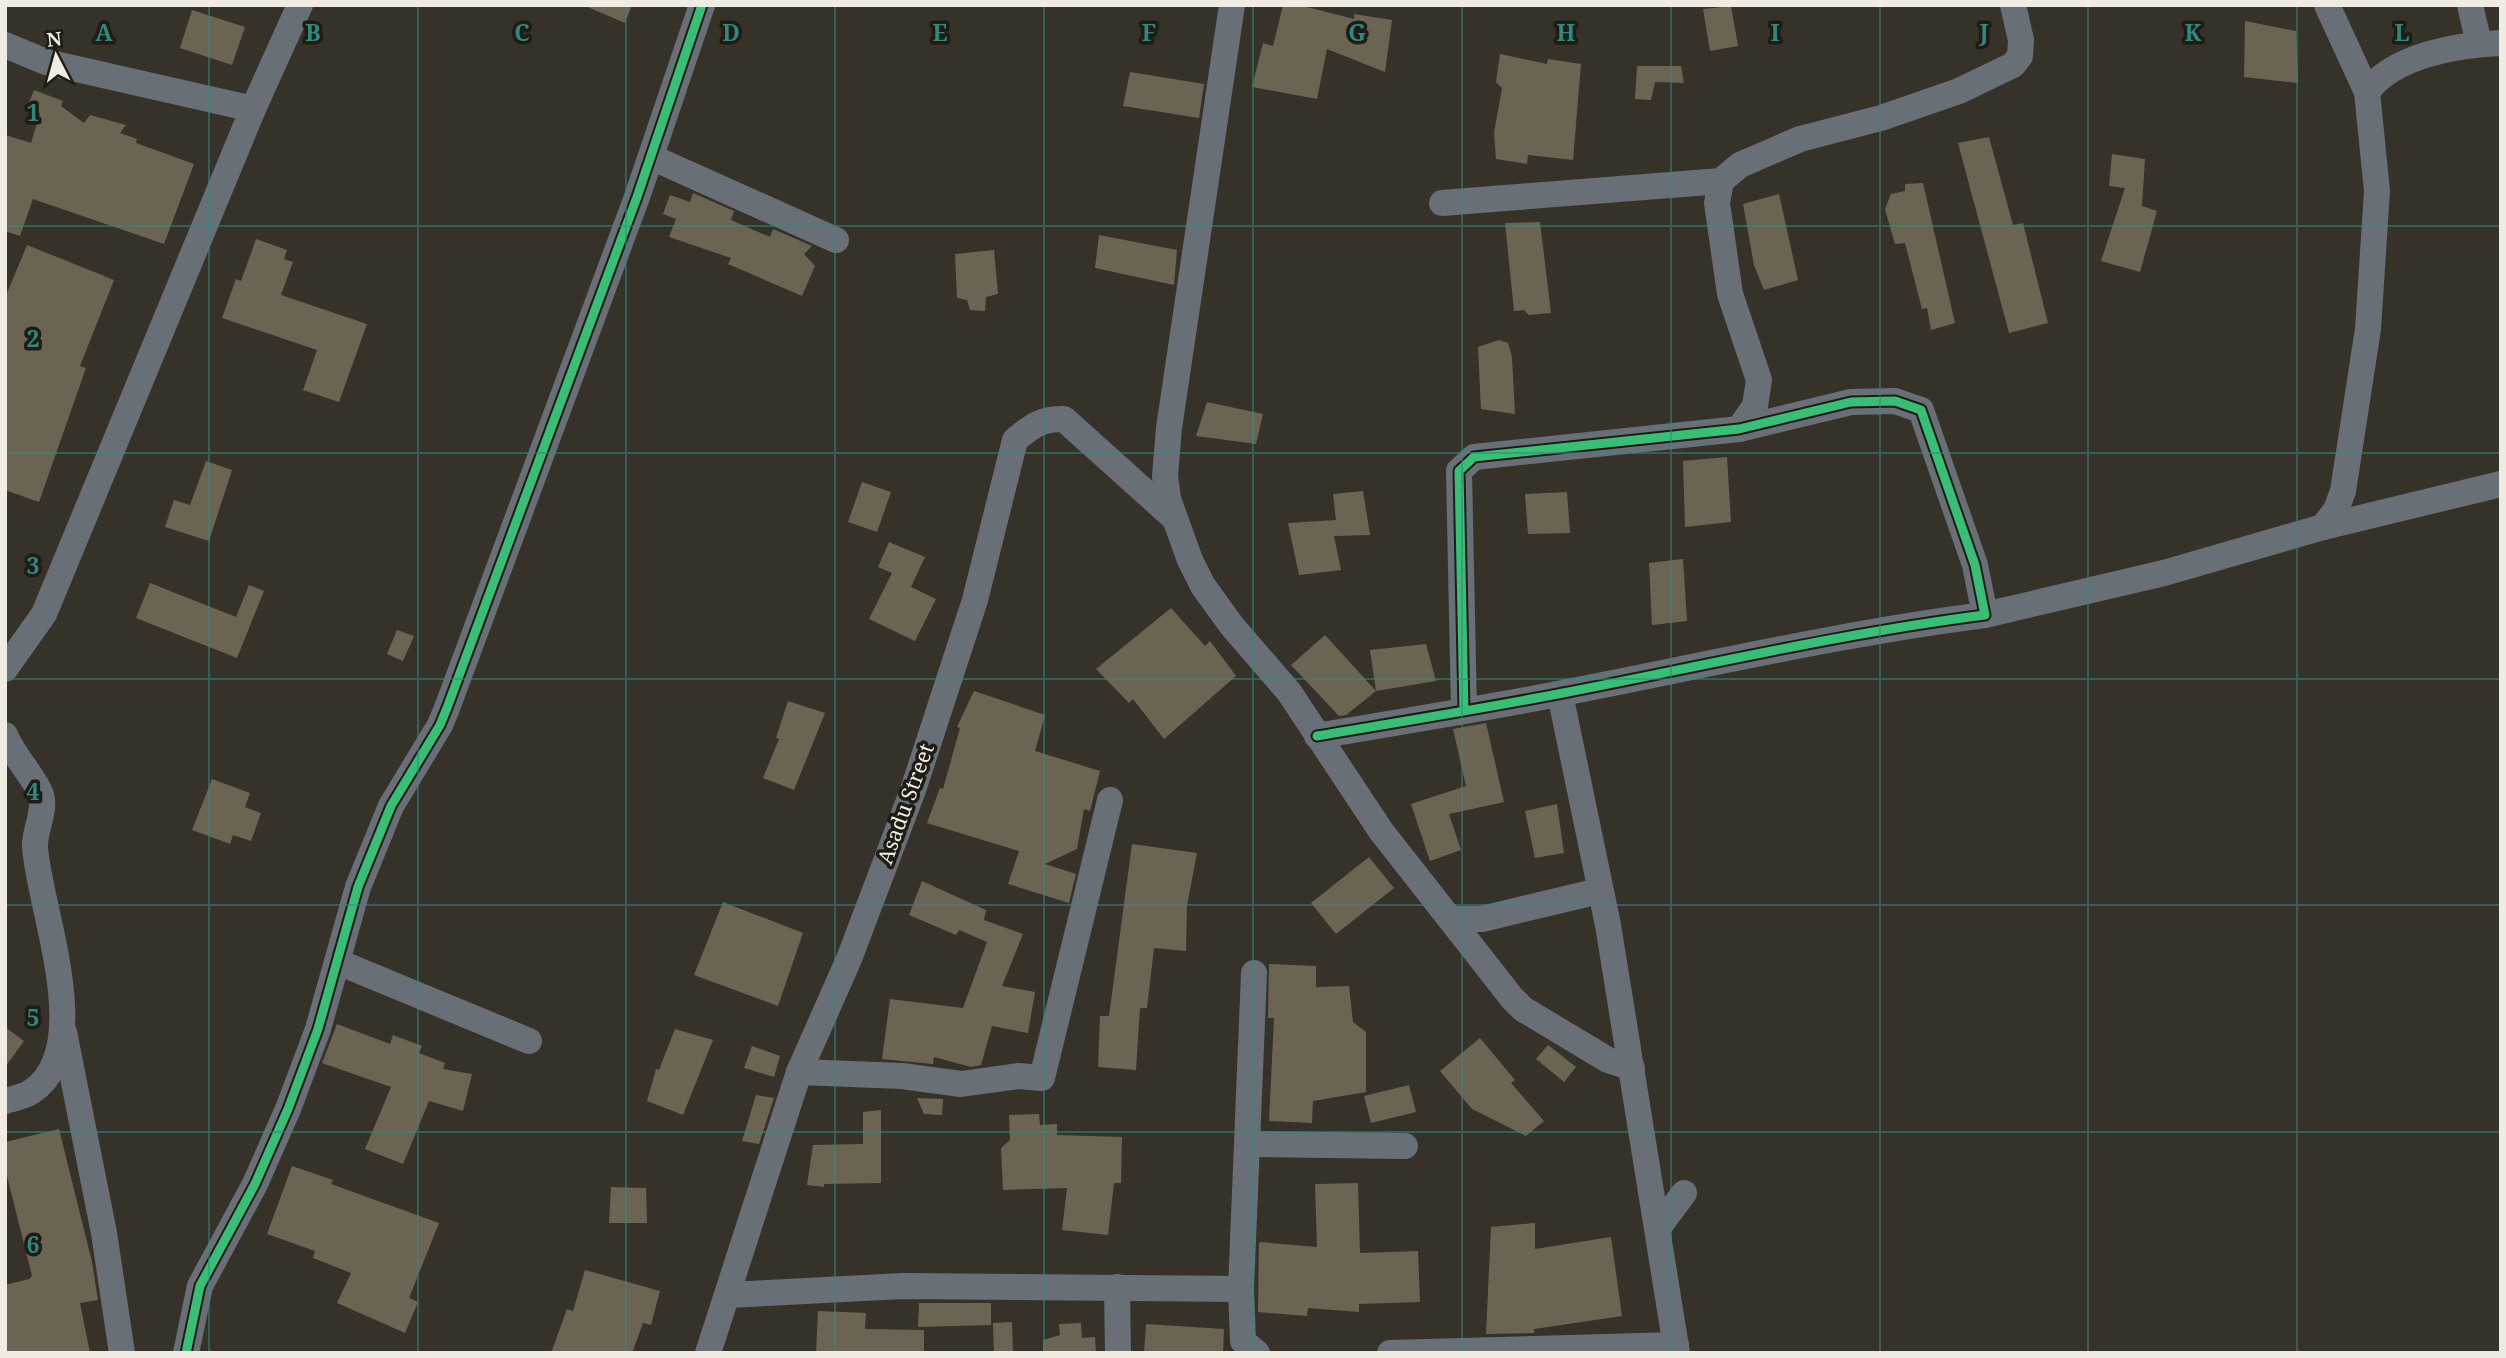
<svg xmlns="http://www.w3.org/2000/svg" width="2506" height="1358" viewBox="0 0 2506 1358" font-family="'Noto Serif',serif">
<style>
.building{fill:#6c6453}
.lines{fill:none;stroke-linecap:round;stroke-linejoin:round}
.minor{stroke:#696f76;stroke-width:26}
.cycleway-casing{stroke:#1f1c16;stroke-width:13}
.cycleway{stroke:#3abd76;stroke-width:9}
.grid{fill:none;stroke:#318880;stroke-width:2;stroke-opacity:0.55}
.labels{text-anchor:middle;stroke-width:7;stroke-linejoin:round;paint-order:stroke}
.street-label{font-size:21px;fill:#f0ece3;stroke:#1f1c16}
.grid-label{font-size:23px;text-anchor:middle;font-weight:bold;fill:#318880;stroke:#1f1c16;stroke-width:7;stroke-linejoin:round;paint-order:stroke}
</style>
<rect width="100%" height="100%" fill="#36322a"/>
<g class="building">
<path d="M 583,5 L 632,5 L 625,23 Z"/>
<path d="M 1283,5 L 1299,5 L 1354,19 L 1354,14 L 1392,20 L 1385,72 L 1327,49 L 1317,99 L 1252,87 L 1263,43 L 1273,46 Z"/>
<path d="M 1731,6 L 1738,46 L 1710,51 L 1703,9 Z"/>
<path d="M 192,10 L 245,27 L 232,65 L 180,48 Z"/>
<path d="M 2245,21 L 2296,31 L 2298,83 L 2244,77 Z"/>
<path d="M 1500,54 L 1547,64 L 1548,59 L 1581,64 L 1573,160 L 1528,155 L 1527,164 L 1496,159 L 1494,133 L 1502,88 L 1496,82 Z"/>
<path d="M 1637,66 L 1681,66 L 1684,83 L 1655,82 L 1651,100 L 1635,99 Z"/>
<path d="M 1130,72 L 1204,84 L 1199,118 L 1123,106 Z"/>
<path d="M 34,90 L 63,101 L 61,106 L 84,123 L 90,115 L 126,125 L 120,133 L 137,139 L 136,143 L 194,164 L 164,244 L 33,199 L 20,236 L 5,231 L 5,135 L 31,143 L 40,113 L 27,108 Z"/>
<path d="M 1989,137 L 2013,225 L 2023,223 L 2048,323 L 2009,333 L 1958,143 Z"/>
<path d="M 2112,154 L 2145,159 L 2142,206 L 2157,211 L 2140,272 L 2101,261 L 2125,188 L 2109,186 Z"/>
<path d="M 1923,183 L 1955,323 L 1931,330 L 1927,308 L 1922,309 L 1905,243 L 1895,244 L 1885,209 L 1891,194 L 1905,191 L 1905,184 Z"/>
<path d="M 693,193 L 734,211 L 731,220 L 770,237 L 773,229 L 812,246 L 804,254 L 815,266 L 802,296 L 728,264 L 731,258 L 669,237 L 676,219 L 663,214 L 670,195 L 690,202 Z"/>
<path d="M 1779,194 L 1798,280 L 1764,290 L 1754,265 L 1743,204 Z"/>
<path d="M 1540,222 L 1551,313 L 1529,315 L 1524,310 L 1514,311 L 1505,223 Z"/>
<path d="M 1099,235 L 1177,250 L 1174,285 L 1095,268 Z"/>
<path d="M 256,239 L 287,250 L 284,259 L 293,262 L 281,295 L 367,324 L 339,402 L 303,390 L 317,350 L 222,318 L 236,279 L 241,281 Z"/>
<path d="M 27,245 L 114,280 L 80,366 L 86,368 L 39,502 L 5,490 L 5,298 Z"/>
<path d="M 994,250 L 998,294 L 986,297 L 985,311 L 970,310 L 967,300 L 957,298 L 955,254 Z"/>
<path d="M 1499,340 L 1508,343 L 1512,357 L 1515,414 L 1481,409 L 1478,347 Z"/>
<path d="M 1207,402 L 1263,414 L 1256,444 L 1196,436 Z"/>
<path d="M 1727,457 L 1731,522 L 1685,527 L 1683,461 Z"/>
<path d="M 206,461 L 232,470 L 209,541 L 165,527 L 174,500 L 190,505 Z"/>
<path d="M 862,482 L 891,492 L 877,532 L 848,522 Z"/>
<path d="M 1363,491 L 1370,535 L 1334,536 L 1341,570 L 1299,575 L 1288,523 L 1336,520 L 1333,494 Z"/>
<path d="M 1567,492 L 1570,533 L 1528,534 L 1525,494 Z"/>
<path d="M 889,542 L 925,557 L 911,587 L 936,599 L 915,641 L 869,619 L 892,573 L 878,567 Z"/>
<path d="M 1683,559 L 1687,621 L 1652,625 L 1649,563 Z"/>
<path d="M 150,583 L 236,617 L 249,585 L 264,591 L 237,658 L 136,618 Z"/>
<path d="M 1171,608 L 1205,646 L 1210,641 L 1236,676 L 1164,739 L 1133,699 L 1129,703 L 1096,669 Z"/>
<path d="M 397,630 L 414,636 L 403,661 L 387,654 Z"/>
<path d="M 1325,635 L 1376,691 L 1346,715 L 1339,716 L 1291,665 Z"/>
<path d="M 1426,644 L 1436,681 L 1376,691 L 1370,650 Z"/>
<path d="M 974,691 L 1045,715 L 1035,751 L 1100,771 L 1090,811 L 1084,809 L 1077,849 L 1045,864 L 1076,874 L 1069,903 L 1008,884 L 1019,851 L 927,823 L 940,788 L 943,789 L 960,728 L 957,727 Z"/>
<path d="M 788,701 L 825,713 L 794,790 L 763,778 L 779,739 L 776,738 Z"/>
<path d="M 1486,723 L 1504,802 L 1449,814 L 1461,850 L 1430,861 L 1411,804 L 1466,786 L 1453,729 Z"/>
<path d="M 212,779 L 250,793 L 245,807 L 261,813 L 251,841 L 233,835 L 230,844 L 192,830 Z"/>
<path d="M 1557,804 L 1564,853 L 1535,858 L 1525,811 Z"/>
<path d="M 1132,844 L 1197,853 L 1187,906 L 1186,951 L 1154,948 L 1147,1008 L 1140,1008 L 1136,1070 L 1098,1067 L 1100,1016 L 1109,1016 Z"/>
<path d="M 1369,857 L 1394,888 L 1336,934 L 1311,903 Z"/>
<path d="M 922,881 L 986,910 L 984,920 L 1023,934 L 1002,986 L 1035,992 L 1028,1033 L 992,1026 L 981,1065 L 971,1067 L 934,1057 L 933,1064 L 882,1059 L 890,999 L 963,1008 L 987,942 L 959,930 L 956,935 L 909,915 Z"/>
<path d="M 723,902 L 803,933 L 778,1006 L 694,975 Z"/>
<path d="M 1269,964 L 1316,966 L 1316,987 L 1349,986 L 1353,1022 L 1366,1032 L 1366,1092 L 1313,1101 L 1312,1123 L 1269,1121 L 1274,1018 L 1268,1018 Z"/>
<path d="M 337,1024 L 390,1044 L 393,1035 L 422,1046 L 419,1053 L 445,1063 L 443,1069 L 472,1074 L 463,1111 L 429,1101 L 403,1164 L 365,1149 L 391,1087 L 322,1063 Z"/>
<path d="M 5,1027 L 24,1041 L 5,1067 Z"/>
<path d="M 675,1029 L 713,1040 L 683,1115 L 647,1101 L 656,1069 L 659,1070 Z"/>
<path d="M 1480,1038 L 1515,1080 L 1511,1083 L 1544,1121 L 1526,1136 L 1472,1109 L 1440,1071 Z"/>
<path d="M 1548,1045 L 1576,1067 L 1564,1082 L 1536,1059 Z"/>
<path d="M 752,1046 L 780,1056 L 774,1077 L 744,1068 Z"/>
<path d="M 1409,1085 L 1416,1112 L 1371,1123 L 1364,1096 Z"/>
<path d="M 756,1095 L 774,1098 L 759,1144 L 742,1141 Z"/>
<path d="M 917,1098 L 943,1099 L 942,1115 L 924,1114 Z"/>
<path d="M 881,1110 L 881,1183 L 824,1184 L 824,1187 L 807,1185 L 813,1145 L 863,1144 L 863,1112 Z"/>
<path d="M 1039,1114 L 1040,1125 L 1057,1124 L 1057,1135 L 1122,1137 L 1121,1183 L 1114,1183 L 1108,1235 L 1062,1230 L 1067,1188 L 1003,1190 L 1001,1148 L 1010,1140 L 1009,1115 Z"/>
<path d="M 59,1129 L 92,1262 L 98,1300 L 80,1303 L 90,1353 L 5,1353 L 5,1285 L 29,1279 L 32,1276 L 5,1168 L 5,1142 Z"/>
<path d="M 292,1166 L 333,1180 L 331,1184 L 439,1223 L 409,1298 L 418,1302 L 405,1333 L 337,1303 L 351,1273 L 313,1258 L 315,1251 L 267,1234 Z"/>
<path d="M 1358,1183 L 1360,1253 L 1418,1251 L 1420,1302 L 1359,1304 L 1359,1312 L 1308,1308 L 1307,1316 L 1258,1312 L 1259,1242 L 1317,1247 L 1315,1184 Z"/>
<path d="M 611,1187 L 646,1188 L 647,1223 L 609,1223 Z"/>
<path d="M 1535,1223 L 1535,1249 L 1611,1237 L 1622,1316 L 1534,1329 L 1534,1333 L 1486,1334 L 1491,1227 Z"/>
<path d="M 585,1270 L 660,1291 L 651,1325 L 643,1323 L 632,1353 L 551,1353 L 567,1309 L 573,1311 Z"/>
<path d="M 919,1303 L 991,1303 L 991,1325 L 918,1327 Z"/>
<path d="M 818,1311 L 866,1313 L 865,1329 L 924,1330 L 924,1353 L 816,1353 Z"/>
<path d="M 1012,1322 L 1013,1353 L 994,1353 L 993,1323 Z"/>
<path d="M 1081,1323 L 1082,1338 L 1095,1337 L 1096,1353 L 1043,1353 L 1043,1340 L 1060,1335 L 1059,1324 Z"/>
<path d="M 1146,1324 L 1224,1329 L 1223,1353 L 1144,1353 Z"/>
</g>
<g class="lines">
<g class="minor">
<path d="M 1232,5 L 1169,428 L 1165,476 L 1168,499 L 1190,560 L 1203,586 L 1232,626 L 1289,692 L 1381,831 L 1512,998 L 1523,1009 L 1608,1060 L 1632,1068"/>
<path d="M 2470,5 L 2479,44"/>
<path d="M 5,45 L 46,62 L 253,109"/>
<path d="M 2367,92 C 2394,55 2457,45 2501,43"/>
<path d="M 651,157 L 836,240"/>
<path d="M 1442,203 L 1721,181"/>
<path d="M 1739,429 L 1755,406 L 1759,380 L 1730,294 L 1717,203 L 1721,181 L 1740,165 L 1800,139 L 1881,118 L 1959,91 L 2013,65 L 2020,56 L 2021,40 L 2013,5"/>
<path d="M 2323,527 L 2501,484"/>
<path d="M 1985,615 L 2164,573 L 2323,527 L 2336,510 L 2343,491 L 2368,329 L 2377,191 L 2367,92 L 2327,5"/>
<path d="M 5,669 L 44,614 L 253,109 L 300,5"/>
<path d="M 1560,694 L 1608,925 L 1677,1353"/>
<path d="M 5,735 C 13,755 37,781 41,795 C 46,812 34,830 35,847 C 39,909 97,1049 31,1092 C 24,1097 13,1098 5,1101"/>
<path d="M 1317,736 C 1399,722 1481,709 1563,693 C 1703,666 1843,633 1985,615 L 1975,565 L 1921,410 L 1895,401 L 1851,402 L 1739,429 L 1474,457 L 1459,471 L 1464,711"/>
<path d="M 1453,919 L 1482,919 L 1599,891"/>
<path d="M 338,962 L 529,1041"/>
<path d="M 1254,973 L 1241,1289 L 1243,1341 L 1257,1353"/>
<path d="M 64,1032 L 104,1233 L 122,1353"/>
<path d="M 799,1072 L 902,1076 L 961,1084 L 1018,1076 L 1042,1078 L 1110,800"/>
<path d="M 1247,1144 L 1405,1146"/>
<path d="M 1658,1228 L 1684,1193"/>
<path d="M 1117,1287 L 1118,1353"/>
<path d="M 728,1295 L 903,1286 L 1241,1289"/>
<path d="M 186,1353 L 200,1286 L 255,1184 L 288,1109 L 318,1029 L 358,887 L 391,806 L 440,725 L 447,708 L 637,197 L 702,5"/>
<path d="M 708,1353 L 799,1072 L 849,959 L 913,790 L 975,600 L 1015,440 C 1032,426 1042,418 1064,419 L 1173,517"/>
<path d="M 1390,1353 L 1676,1345"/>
</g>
<g class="cycleway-casing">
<g id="cycleway">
<path d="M 1317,736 C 1399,722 1481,709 1563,693 C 1703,666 1843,633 1985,615 L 1975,565 L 1921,410 L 1895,401 L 1851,402 L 1739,429 L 1474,457 L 1459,471 L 1464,711"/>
<path d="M 186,1353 L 200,1286 L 255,1184 L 288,1109 L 318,1029 L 358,887 L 391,806 L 440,725 L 447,708 L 637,197 L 702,5"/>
</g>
</g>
<use href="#cycleway" class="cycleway"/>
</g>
<path class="grid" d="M 209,5 L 209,1353M 418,5 L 418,1353M 626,5 L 626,1353M 835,5 L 835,1353M 1044,5 L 1044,1353M 1253,5 L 1253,1353M 1462,5 L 1462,1353M 1671,5 L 1671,1353M 1880,5 L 1880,1353M 2088,5 L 2088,1353M 2297,5 L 2297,1353M 5,226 L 2501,226M 5,453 L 2501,453M 5,679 L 2501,679M 5,905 L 2501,905M 5,1132 L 2501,1132"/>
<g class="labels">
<g class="street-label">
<text transform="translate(906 804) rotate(-70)" y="7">Asadu Street</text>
</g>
</g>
<g class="grid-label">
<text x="104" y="41">A</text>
<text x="313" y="41">B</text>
<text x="522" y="41">C</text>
<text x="731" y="41">D</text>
<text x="940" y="41">E</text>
<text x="1149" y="41">F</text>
<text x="1357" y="41">G</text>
<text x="1566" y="41">H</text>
<text x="1775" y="41">I</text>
<text x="1984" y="41">J</text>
<text x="2193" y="41">K</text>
<text x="2402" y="41">L</text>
<text x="33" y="121">1</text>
<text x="33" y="347">2</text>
<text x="33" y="574">3</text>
<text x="33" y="800">4</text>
<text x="33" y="1026">5</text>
<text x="33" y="1253">6</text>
</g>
<rect width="2506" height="1358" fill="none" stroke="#f0ece3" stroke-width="14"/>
<g transform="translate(56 56) rotate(354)" stroke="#1f1c16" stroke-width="5" paint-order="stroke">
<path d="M0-5L12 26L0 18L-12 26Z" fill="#f0ece3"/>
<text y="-10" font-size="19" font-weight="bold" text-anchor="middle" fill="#f0ece3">N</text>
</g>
</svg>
